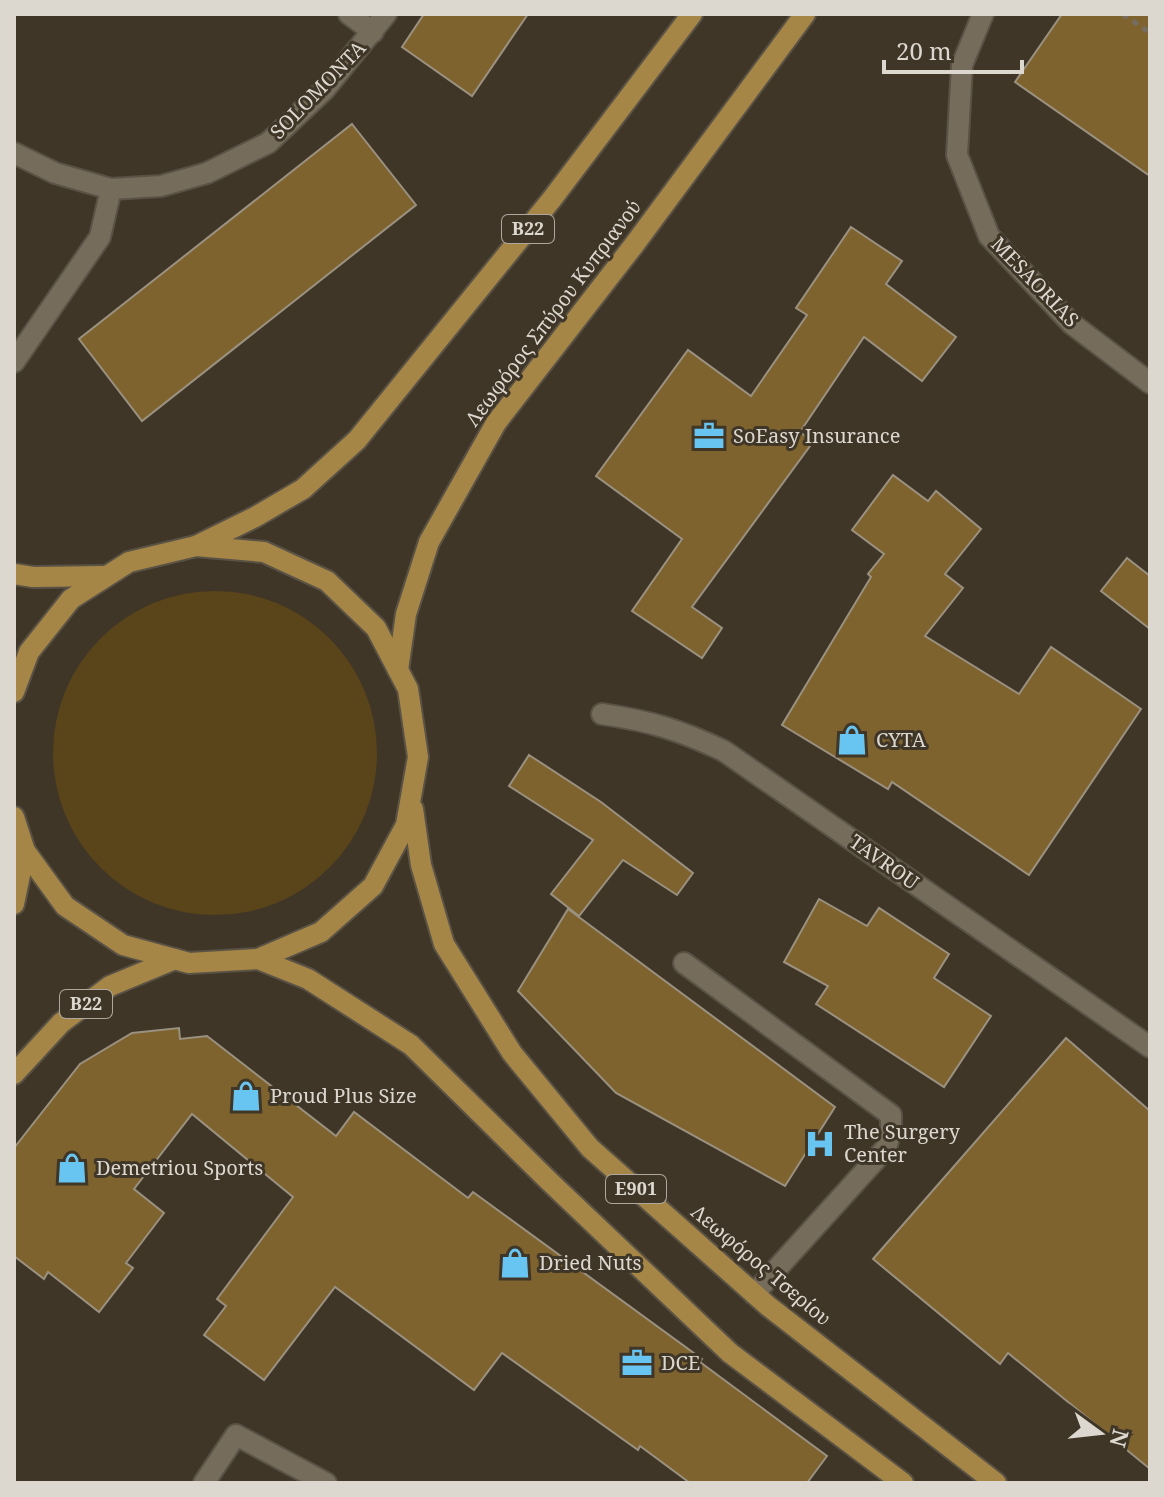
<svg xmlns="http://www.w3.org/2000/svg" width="1164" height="1497" viewBox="0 0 1164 1497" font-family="'Noto Serif',serif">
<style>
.green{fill:#5a441a}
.building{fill:#7e632e;stroke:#9b9180;stroke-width:2}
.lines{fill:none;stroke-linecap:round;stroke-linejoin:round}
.service-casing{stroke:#595245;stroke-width:24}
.minor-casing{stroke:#595245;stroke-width:24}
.primary-casing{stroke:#595245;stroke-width:24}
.path{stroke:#756d61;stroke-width:5;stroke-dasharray:6 6;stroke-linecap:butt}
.service{stroke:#756c5c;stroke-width:20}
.minor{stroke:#756c5c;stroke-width:20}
.primary{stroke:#a68647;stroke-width:20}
.labels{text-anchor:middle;stroke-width:6;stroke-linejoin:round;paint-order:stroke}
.shield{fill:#3f3628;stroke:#aea79d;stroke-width:2}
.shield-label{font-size:18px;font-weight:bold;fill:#ddd8cf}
.street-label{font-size:20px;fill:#ddd8cf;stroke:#3f3628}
.poi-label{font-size:20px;fill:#ddd8cf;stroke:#3f3628;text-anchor:start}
</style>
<rect width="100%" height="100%" fill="#3f3628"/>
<circle class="green" cx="215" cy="753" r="162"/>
<g class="building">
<path d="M 424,14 L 528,14 L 472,96 L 402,47 Z"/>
<path d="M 1062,14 L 1150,14 L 1150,176 L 1015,82 Z"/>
<path d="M 352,124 L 416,205 L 142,421 L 79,339 Z"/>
<path d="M 851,227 L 902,261 L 886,284 L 956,337 L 922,381 L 864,337 L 800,432 L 813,442 L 692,607 L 722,628 L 702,658 L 632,611 L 682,539 L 596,476 L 688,350 L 751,396 L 807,315 L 796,308 Z"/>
<path d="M 893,475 L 928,501 L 936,491 L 981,529 L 945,574 L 963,588 L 925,636 L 1019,694 L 1051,647 L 1141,709 L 1029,875 L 892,782 L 888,789 L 782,725 L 871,577 L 868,574 L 884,554 L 852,530 Z"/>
<path d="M 1127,558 L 1150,576 L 1150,629 L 1101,591 Z"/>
<path d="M 529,755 L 601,802 L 693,873 L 677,895 L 623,860 L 579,916 L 551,894 L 593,840 L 509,786 Z"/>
<path d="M 819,899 L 867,926 L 879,908 L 949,954 L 934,978 L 991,1016 L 944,1087 L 816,1004 L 828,986 L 784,962 Z"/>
<path d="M 568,909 L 835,1107 L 785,1186 L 616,1093 L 518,991 Z"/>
<path d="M 179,1028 L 180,1039 L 207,1036 L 336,1136 L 354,1112 L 468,1198 L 473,1192 L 702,1359 L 700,1362 L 827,1456 L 807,1483 L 690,1483 L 640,1446 L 638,1450 L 502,1353 L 474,1390 L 335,1287 L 264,1380 L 204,1335 L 226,1306 L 217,1299 L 293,1197 L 192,1114 L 134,1189 L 164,1213 L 126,1263 L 133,1268 L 99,1312 L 48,1272 L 44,1279 L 14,1256 L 14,1148 L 80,1064 L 132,1033 Z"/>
<path d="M 1066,1038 L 1150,1111 L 1150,1469 L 1008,1353 L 1000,1364 L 873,1259 Z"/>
</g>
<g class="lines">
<g class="service-casing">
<g id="service">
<path d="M 14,362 L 100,237 L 111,189"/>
<path d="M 684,963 L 891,1115 L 891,1130 L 886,1148 L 754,1294"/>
<path d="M 204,1483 L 236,1435 L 326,1483"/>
</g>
</g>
<g class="minor-casing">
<g id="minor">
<path d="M 349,14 L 373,32"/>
<path d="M 983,14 L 962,65 L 957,155 L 989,236 L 1072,324 L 1150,383"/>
<path d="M 14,153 L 55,173 L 111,189 L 161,186 L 207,173 L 268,143 L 325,89 L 386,14"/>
<path d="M 602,714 C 650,721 680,730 724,751 L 1150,1047"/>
</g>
</g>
<g class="primary-casing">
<g id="primary">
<path d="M 196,546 L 255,517 L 303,489 L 357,440 L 552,199 L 692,14"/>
<path d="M 14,574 L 33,577 L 106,576"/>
<path d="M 398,670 L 406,614 L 429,542 L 496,423 L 634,245 L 805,14"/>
<path d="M 14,692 L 29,652 L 71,599 L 129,562 L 196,546 L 264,552 L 327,581 L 376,628 L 408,689 L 418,757 L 406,825 L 373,886 L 321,932 L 258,959 L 189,963 L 123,945 L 65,906 L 25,851 L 14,817"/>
<path d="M 413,809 L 421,865 L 444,944 L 512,1053 L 590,1148 L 768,1306 L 996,1483"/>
<path d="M 14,904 L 25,851"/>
<path d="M 258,959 L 308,979 L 411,1045 L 550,1182 L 730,1353 L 903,1483"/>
<path d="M 14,1074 L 61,1023 L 110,986 L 175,959"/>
</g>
</g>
<path class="path" d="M 1123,14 L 1150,33"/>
<use href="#service" class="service"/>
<use href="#minor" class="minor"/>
<use href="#primary" class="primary"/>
</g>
<defs>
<g id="office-bare" transform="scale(2.4)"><path d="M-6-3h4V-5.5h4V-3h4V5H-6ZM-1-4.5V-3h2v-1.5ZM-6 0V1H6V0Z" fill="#68c4f0" stroke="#3f3628" stroke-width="2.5" paint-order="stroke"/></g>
<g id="shop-bare" transform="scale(2.4)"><path d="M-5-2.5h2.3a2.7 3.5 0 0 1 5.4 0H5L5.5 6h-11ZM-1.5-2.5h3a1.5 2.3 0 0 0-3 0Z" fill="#68c4f0" stroke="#3f3628" stroke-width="2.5" paint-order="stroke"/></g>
<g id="hospital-bare" transform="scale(2.4)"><path d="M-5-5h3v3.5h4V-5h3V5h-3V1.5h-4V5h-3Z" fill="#68c4f0" stroke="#3f3628" stroke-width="2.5" paint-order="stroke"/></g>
</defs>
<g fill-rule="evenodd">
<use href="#office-bare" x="709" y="436"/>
<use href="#shop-bare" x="852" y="740"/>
<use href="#shop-bare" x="246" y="1096"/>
<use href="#hospital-bare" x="820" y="1144"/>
<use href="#shop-bare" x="72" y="1168"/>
<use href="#shop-bare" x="515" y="1263"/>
<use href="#office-bare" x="637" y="1363"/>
</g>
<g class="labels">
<g class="shield">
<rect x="502" y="215" width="52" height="28" rx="6"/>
<rect x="60" y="990" width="52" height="28" rx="6"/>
<rect x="606" y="1175" width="60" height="28" rx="6"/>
</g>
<g class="shield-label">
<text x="528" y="235">B22</text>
<text x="86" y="1010">B22</text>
<text x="636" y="1195">E901</text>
</g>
<g class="street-label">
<text transform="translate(318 90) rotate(-46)" y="7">SOLOMONTA</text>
<text transform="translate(1035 282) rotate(46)" y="7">MESAORIAS</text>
<text transform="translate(553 313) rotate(-53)" y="7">Λεωφόρος Σπύρου Κυπριανού</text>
<text transform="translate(884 862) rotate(35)" y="7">TAVROU</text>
<text transform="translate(761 1265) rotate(40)" y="7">Λεωφόρος Τσερίου</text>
</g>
<g class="poi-label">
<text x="733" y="443">SoEasy Insurance</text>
<text x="876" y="747">CYTA</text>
<text x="270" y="1103">Proud Plus Size</text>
<text x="844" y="1139">The Surgery<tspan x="844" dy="23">Center</tspan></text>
<text x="96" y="1175">Demetriou Sports</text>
<text x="539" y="1270">Dried Nuts</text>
<text x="661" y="1370">DCE</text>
</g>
</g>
<rect width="1164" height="1497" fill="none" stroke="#ddd8cf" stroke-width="32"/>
<g transform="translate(1100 1433) rotate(105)" stroke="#3f3628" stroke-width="6" paint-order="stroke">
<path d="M0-6L14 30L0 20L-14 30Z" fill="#ddd8cf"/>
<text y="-12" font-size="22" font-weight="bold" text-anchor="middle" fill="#ddd8cf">N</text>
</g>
<path d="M884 60v12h138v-12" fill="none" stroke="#ddd8cf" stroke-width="4"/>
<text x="896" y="60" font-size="24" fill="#ddd8cf" stroke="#3f3628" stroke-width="6" paint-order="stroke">20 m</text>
</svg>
